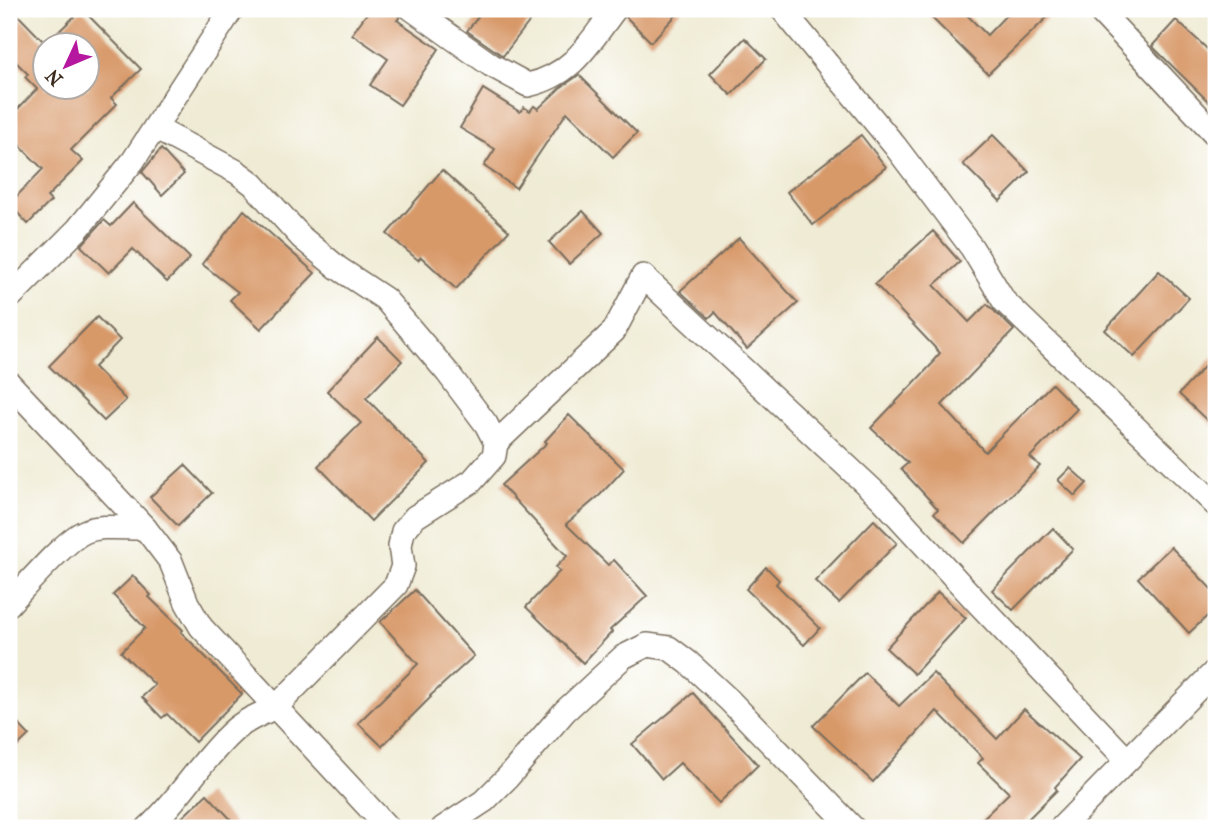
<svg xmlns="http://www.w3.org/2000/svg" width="1225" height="837" viewBox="0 0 1225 837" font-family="'IM FELL French Canon',serif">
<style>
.building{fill:#d89969;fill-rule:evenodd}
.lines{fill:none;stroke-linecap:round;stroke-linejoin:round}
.minor-casing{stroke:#7a6e5e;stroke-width:26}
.minor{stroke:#fff;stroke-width:23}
</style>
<rect width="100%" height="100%" fill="#fff"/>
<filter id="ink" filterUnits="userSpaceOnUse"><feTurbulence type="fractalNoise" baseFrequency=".0143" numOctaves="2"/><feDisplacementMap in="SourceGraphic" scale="14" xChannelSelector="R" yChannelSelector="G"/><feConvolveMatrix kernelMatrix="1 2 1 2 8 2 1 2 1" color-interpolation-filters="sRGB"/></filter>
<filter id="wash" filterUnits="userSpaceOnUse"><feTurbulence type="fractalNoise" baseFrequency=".00686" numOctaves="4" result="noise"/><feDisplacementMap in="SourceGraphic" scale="28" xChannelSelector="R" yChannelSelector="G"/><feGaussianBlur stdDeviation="1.57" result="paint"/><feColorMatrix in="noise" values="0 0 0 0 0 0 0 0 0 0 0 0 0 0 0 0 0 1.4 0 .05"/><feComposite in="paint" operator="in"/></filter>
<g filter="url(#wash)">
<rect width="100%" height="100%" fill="#efebd4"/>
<g id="blocks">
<g class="building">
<path d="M 9,9 L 12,9 L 46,44 L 82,9 L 141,69 L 111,98 L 117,104 L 71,150 L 83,161 L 47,197 L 51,201 L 28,224 L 9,204 L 43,169 L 9,135 L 9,118 L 37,89 L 25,77 L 28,74 L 9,55 ZM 46,46 L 88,46 L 88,88 L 46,88 Z"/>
<path d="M 370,9 L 389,9 L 400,17 L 397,20 L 439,49 L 400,105 L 370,85 L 388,59 L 352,34 Z"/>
<path d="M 484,9 L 539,9 L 503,56 L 467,31 Z"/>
<path d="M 629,9 L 682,9 L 651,42 L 626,17 Z"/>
<path d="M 923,9 L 961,9 L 987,35 L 1012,9 L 1056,9 L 988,74 Z"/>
<path d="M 1176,20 L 1216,57 L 1216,109 L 1152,46 Z"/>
<path d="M 745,38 L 766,59 L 731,95 L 710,74 Z"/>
<path d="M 579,75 L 637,133 L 613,157 L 567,112 L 516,188 L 484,166 L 495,149 L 460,128 L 483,89 L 520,112 L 524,107 L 530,111 L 534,106 L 538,109 L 560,88 Z"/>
<path d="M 861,135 L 886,167 L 813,225 L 787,192 Z"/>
<path d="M 993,135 L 1029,172 L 1000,201 L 963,164 Z"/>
<path d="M 161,149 L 184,174 L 162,195 L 142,172 Z"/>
<path d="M 442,170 L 509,231 L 456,289 L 421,257 L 418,260 L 387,234 Z"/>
<path d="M 133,203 L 190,258 L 167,282 L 133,249 L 109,273 L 81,246 L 104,220 L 111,226 Z"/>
<path d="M 244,210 L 315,273 L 261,329 L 230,300 L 238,292 L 202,264 Z"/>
<path d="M 583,211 L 603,233 L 569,264 L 549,242 Z"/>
<path d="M 933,231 L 960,262 L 934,285 L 969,322 L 987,304 L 1014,330 L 942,405 L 985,452 L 1052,384 L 1077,409 L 1030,457 L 1040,466 L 964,543 L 934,513 L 938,509 L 901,469 L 908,463 L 871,428 L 934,362 L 933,361 L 940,353 L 875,284 Z"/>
<path d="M 739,238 L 798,303 L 747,349 L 715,312 L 709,318 L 680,291 Z"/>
<path d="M 1159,271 L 1189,298 L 1134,357 L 1105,330 Z"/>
<path d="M 97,317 L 120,340 L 94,367 L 126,400 L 104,421 L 49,366 Z"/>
<path d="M 378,337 L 402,361 L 366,398 L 429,463 L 371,521 L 318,466 L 361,423 L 327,391 Z"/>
<path d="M 1216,354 L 1216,429 L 1179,394 Z"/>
<path d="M 569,415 L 624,469 L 600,495 L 566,524 L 608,565 L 614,560 L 647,596 L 610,630 L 612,632 L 583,663 L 526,607 L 560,571 L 556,567 L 567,556 L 501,485 L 547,443 L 545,441 Z"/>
<path d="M 185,465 L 212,493 L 178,526 L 150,497 Z"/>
<path d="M 1070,468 L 1087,483 L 1075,496 L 1058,480 Z"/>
<path d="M 874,520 L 897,543 L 839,603 L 815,581 Z"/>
<path d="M 1053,528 L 1073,549 L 1013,610 L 992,590 Z"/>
<path d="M 1171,547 L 1216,594 L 1216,608 L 1189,633 L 1138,578 Z"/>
<path d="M 766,567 L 779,580 L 776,584 L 820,628 L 804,645 L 746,589 Z"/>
<path d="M 133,576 L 151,595 L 149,597 L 183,630 L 181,632 L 242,694 L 195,742 L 167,714 L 162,718 L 142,697 L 155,685 L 121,652 L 145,628 L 113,595 Z"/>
<path d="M 415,590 L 474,656 L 430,696 L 431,697 L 382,746 L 358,723 L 418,664 L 380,622 Z"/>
<path d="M 938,592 L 966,618 L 914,674 L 886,648 Z"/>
<path d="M 865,673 L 899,706 L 933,673 L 997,739 L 1024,709 L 1080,759 L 1055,787 L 1057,790 L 1019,828 L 973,828 L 1009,793 L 978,763 L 983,758 L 937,711 L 873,782 L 813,726 Z"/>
<path d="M 693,693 L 758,765 L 719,803 L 680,763 L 662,779 L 632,744 Z"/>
<path d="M 9,714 L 29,735 L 9,754 Z"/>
<path d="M 207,794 L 239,828 L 171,828 Z"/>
</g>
</g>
</g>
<g filter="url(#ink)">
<use href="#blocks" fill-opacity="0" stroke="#7a6e5e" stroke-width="2"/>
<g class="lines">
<g class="minor-casing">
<g id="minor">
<path d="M 412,9 L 491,65 L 528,85 C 573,75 589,43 615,9"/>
<path d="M 782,9 L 895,146 L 972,248 L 1004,301 L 1216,505"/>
<path d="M 1098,9 L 1216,135"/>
<path d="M 9,298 L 77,230 L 133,161 L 232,9"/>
<path d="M 9,383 L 145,528 L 171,562 L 187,603 L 201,627 L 388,828"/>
<path d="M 496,443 L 614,331 L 643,276 L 881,498 L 977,602 L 1126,759"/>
<path d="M 9,604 C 26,586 64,541 84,532 C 101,524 126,529 145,528"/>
<path d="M 148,828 C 180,799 201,760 233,731 C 245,720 261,714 276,707 L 396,585 L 403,566 L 400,546 L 403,531 L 415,517 L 472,481 L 494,456 L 496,443 L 486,424 L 447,372 L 385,299 L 338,268 L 302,238 L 253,184 L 237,172 L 155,128"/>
<path d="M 443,828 L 484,801 L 508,777 L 565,711 L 623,657 L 647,645 L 669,648 L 689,663 L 729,700 L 853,828"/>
<path d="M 1061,828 L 1216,670"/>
</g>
</g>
<use href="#minor" class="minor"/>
</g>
</g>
<rect width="1225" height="837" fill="none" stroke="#fff" stroke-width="35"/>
<g transform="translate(66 66) rotate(226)"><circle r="33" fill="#ffffff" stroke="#b1aaa5" stroke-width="2"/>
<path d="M0-5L12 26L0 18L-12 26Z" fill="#b5179e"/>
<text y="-10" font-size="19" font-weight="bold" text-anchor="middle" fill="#3b2a1e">N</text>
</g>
</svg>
